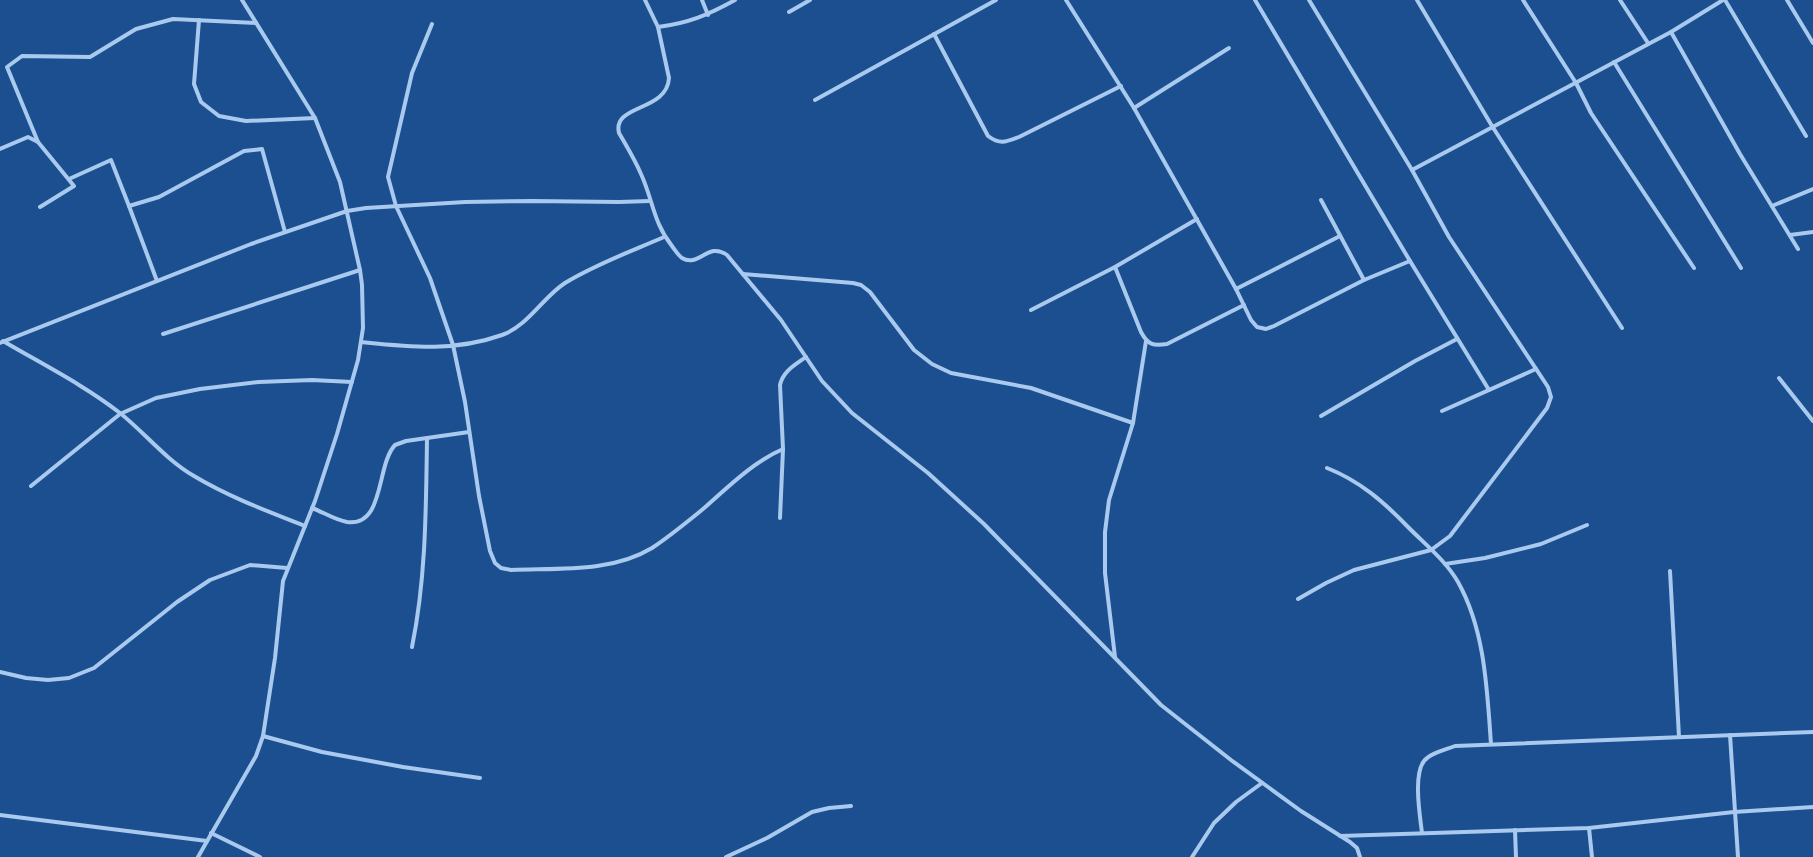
<svg xmlns="http://www.w3.org/2000/svg" width="1813" height="857" viewBox="0 0 1813 857" font-family="Helvetica,sans-serif">
<style>
.lines{fill:none;stroke-linecap:round;stroke-linejoin:round}
.minor{stroke:#a9c9ee;stroke-width:4}
</style>
<rect width="100%" height="100%" fill="#1b4f8f"/>
<g class="lines">
<g class="minor">
<path d="M 645,0 L 658,27 L 669,78 C 667,112 612,104 619,133 C 627,147 635,160 641,174 C 653,200 653,222 672,246 C 675,250 678,255 682,258 C 699,268 708,241 727,255 L 781,320 L 822,381 L 852,413 L 928,473 L 984,524 L 1161,705 L 1231,760 L 1301,811 L 1350,842 L 1357,848 L 1360,857"/>
<path d="M 702,0 L 708,15"/>
<path d="M 1066,0 L 1134,108 L 1236,289 L 1251,320 L 1257,327 L 1266,329 L 1274,326 L 1364,280 L 1410,261"/>
<path d="M 1255,0 L 1410,261 L 1489,390"/>
<path d="M 1417,0 L 1492,126 L 1622,328"/>
<path d="M 1523,0 L 1576,83 L 1591,113 L 1694,268"/>
<path d="M 1620,0 L 1648,43"/>
<path d="M 1725,0 L 1806,136"/>
<path d="M 1787,0 L 1813,43"/>
<path d="M 789,12 L 810,0"/>
<path d="M 199,20 L 194,84 L 201,102 L 219,116 L 246,121 L 315,118"/>
<path d="M 432,24 L 412,73 L 388,177 L 396,206 L 430,278 L 453,345 L 465,402 L 479,496 L 490,551 L 495,563 L 501,568 L 511,570 C 557,568 611,573 652,548 C 670,536 687,522 703,509 C 728,487 753,462 783,449"/>
<path d="M 658,27 C 689,23 708,15 735,0"/>
<path d="M 1671,32 L 1740,154 L 1798,249"/>
<path d="M 934,34 L 988,136 C 1000,145 1006,142 1019,137 L 1121,86"/>
<path d="M 1614,62 L 1741,268"/>
<path d="M 815,100 L 996,0"/>
<path d="M 1134,108 L 1229,48"/>
<path d="M 0,149 L 28,137 L 38,142"/>
<path d="M 1412,170 L 1671,32 L 1723,0"/>
<path d="M 69,179 L 111,160 L 129,206 L 159,197 L 244,151 L 262,149 L 285,232"/>
<path d="M 1321,200 L 1364,280"/>
<path d="M 129,206 L 157,281"/>
<path d="M 1772,206 L 1813,189"/>
<path d="M 40,207 L 74,186 L 38,142 L 7,67 L 22,56 L 90,57 L 136,29 L 173,19 L 256,23"/>
<path d="M 1790,235 L 1813,232"/>
<path d="M 1115,267 L 1141,332 C 1148,345 1153,346 1167,344 L 1244,305"/>
<path d="M 743,274 L 853,283 L 861,285 L 870,292 L 914,350 L 932,364 L 951,373 L 1031,388 L 1133,423"/>
<path d="M 1236,289 L 1340,236"/>
<path d="M 1031,310 L 1115,267 L 1197,219"/>
<path d="M 163,334 L 360,270"/>
<path d="M 3,341 C 42,364 84,385 120,413 C 145,433 166,460 194,476 C 229,497 267,511 305,526"/>
<path d="M 361,342 C 411,347 454,352 502,335 C 528,326 543,297 565,283 C 596,264 632,251 664,237"/>
<path d="M 0,343 L 251,244 L 347,211 L 366,208 L 465,202 L 532,201 L 619,202 L 650,201"/>
<path d="M 1779,378 L 1813,421"/>
<path d="M 1442,411 L 1536,369"/>
<path d="M 1321,416 L 1415,361 L 1457,339"/>
<path d="M 1327,468 C 1360,481 1384,502 1409,528 C 1426,545 1446,561 1458,582 C 1485,630 1487,689 1491,744"/>
<path d="M 31,486 L 120,414 L 156,398 L 200,389 L 259,382 L 312,380 L 352,382"/>
<path d="M 312,508 C 323,512 335,520 347,522 C 385,527 376,465 395,445 L 406,441 L 469,432"/>
<path d="M 780,518 L 783,449 L 780,385 C 783,371 795,365 806,357"/>
<path d="M 1445,564 L 1485,558 L 1541,544 L 1587,525"/>
<path d="M 1670,571 L 1679,737"/>
<path d="M 1298,599 L 1326,583 L 1354,570 L 1431,550 L 1450,536 L 1547,408 L 1551,397 L 1548,387 L 1449,237 L 1412,170 L 1309,0"/>
<path d="M 412,647 C 426,578 426,509 427,438"/>
<path d="M 1115,657 L 1105,573 L 1105,532 L 1109,500 L 1133,423 L 1146,341"/>
<path d="M 0,672 L 26,678 L 48,680 L 69,678 L 94,668 L 177,602 L 210,580 L 250,565 L 287,568"/>
<path d="M 1730,735 L 1738,857"/>
<path d="M 263,736 L 322,752 L 403,767 L 480,778"/>
<path d="M 0,815 L 207,841"/>
<path d="M 1589,828 L 1592,857"/>
<path d="M 1515,830 L 1516,857"/>
<path d="M 211,833 L 260,857"/>
<path d="M 1422,833 C 1420,816 1413,775 1424,761 C 1430,753 1445,750 1455,746 L 1813,732"/>
<path d="M 1340,836 L 1589,828 L 1734,812 L 1813,807"/>
<path d="M 198,857 L 256,756 L 263,736 L 275,658 L 283,581 L 315,501 L 337,434 L 358,360 L 363,328 L 362,285 L 360,270 L 340,182 L 315,118 L 242,0"/>
<path d="M 726,857 L 767,838 L 812,812 L 829,808 L 851,806"/>
<path d="M 1192,857 L 1214,823 L 1236,802 L 1262,783"/>
</g>
</g>
</svg>
